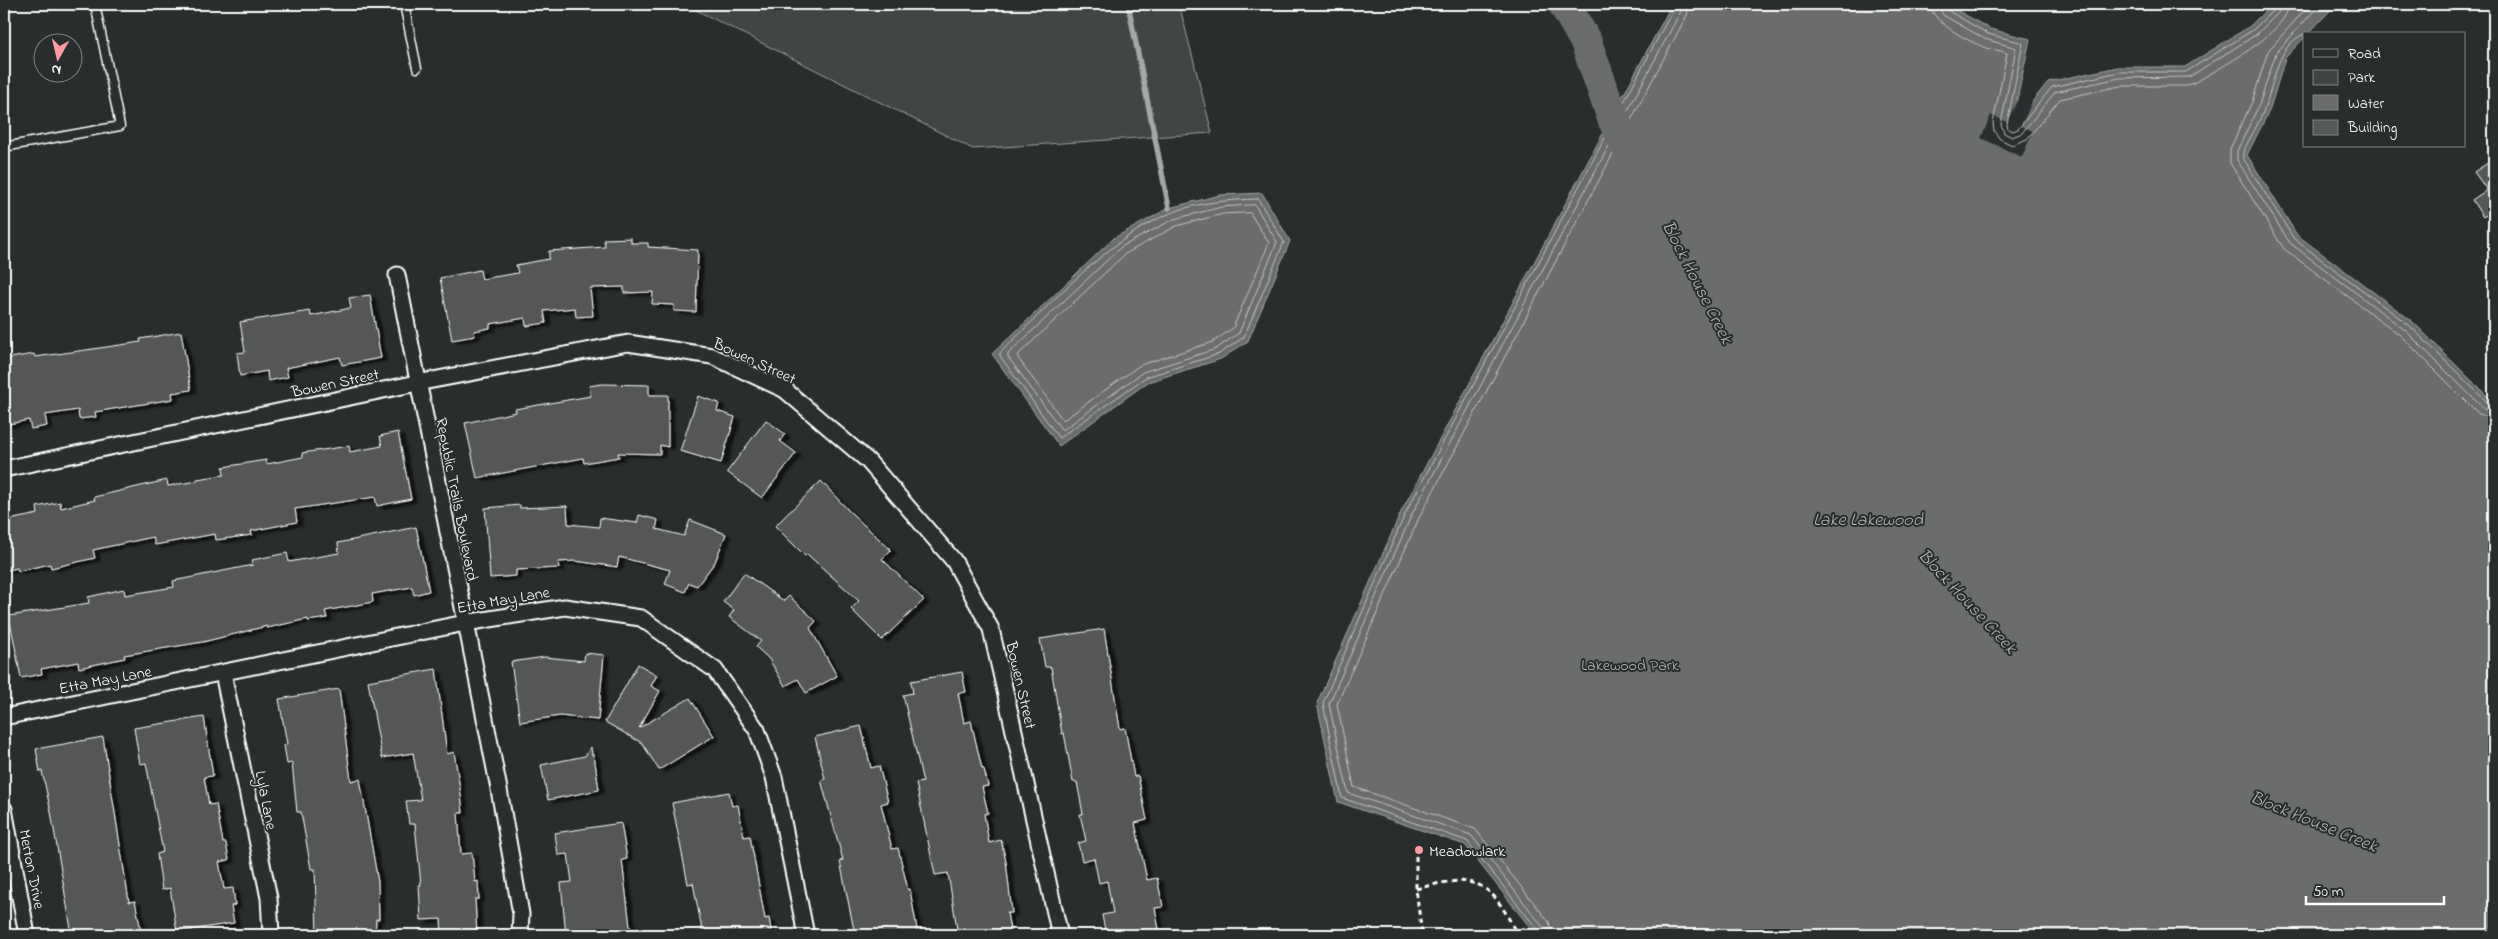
<svg xmlns="http://www.w3.org/2000/svg" width="2498" height="939" viewBox="0 0 2498 939" font-family="'Indie Flower',sans-serif">
<style>
.green{fill:#414445;stroke:#a0a2a2}
.water{fill:#6a6c6d;stroke:#a6a7a7}
.pier{fill:#2a2d2e}
.lines{fill:none;stroke-linecap:round;stroke-linejoin:round}
.shore{stroke:#c3c4c5;stroke-width:1}
.stream{stroke:#a6a7a7;stroke-width:5.5}
.river{stroke:#6a6c6d;stroke-width:32}
.building{fill:#555758;stroke:#fff;filter:url(#shadow)}
.lane-casing{stroke:#fff;stroke-width:11}
.street-casing{stroke:#fff;stroke-width:19}
.path{stroke:#fff;stroke-width:3;stroke-dasharray:5 4;stroke-linecap:butt}
.lane{stroke:#2a2d2e;stroke-width:8}
.street{stroke:#2a2d2e;stroke-width:15}
.poi-dot{fill:#ff9aa2;stroke:#2a2d2e;stroke-width:2}
.labels{text-anchor:middle;stroke-width:4;stroke-linejoin:round;paint-order:stroke}
.street-label{font-size:16px;fill:#fff;stroke:#2a2d2e}
.park-label{font-size:16px;fill:#b3b4b5;stroke:#2a2d2e}
.poi-label{font-size:16px;fill:#fff;stroke:#2a2d2e;text-anchor:start}
.water-label{font-size:18px;font-style:italic;fill:#b4b6b6;stroke:#2a2d2e}
</style>
<defs>
<filter id="shadow"><feDropShadow dx="5.5" dy="3" stdDeviation="1" flood-color="#0009"/></filter>
</defs>
<rect width="100%" height="100%" fill="#2a2d2e"/>
<filter id="ink" filterUnits="userSpaceOnUse"><feTurbulence type="fractalNoise" baseFrequency=".02" numOctaves="2"/><feDisplacementMap in="SourceGraphic" scale="10" xChannelSelector="R" yChannelSelector="G"/><feConvolveMatrix kernelMatrix="1 2 1 2 8 2 1 2 1" color-interpolation-filters="sRGB"/></filter>
<g filter="url(#ink)">
<path class="green" d="M 684,4 L 1179,4 L 1212,133 L 973,149 Z"/>
<g class="water">
<path d="M 1672,4 L 1946,4 L 1990,29 L 2030,39 L 2011,128 L 2048,82 L 2118,67 L 2185,67 L 2250,26 L 2272,4 L 2336,4 L 2308,34 L 2304,34 L 2304,38 L 2285,58 L 2270,109 L 2247,155 L 2297,235 L 2412,321 L 2494,403 L 2494,935 L 1536,935 L 1465,845 L 1338,802 L 1317,703 L 1402,510 Z"/>
<path d="M 1262,193 L 1290,241 L 1248,341 L 1221,359 L 1148,382 L 1059,446 L 992,354 L 1114,238 L 1169,208 L 1220,195 Z"/>
</g>
<path class="pier" d="M 2021,92 L 2015,120 L 2035,95 L 2021,126 L 2033,131 L 2022,157 L 1981,138 L 1991,115 L 2007,122 Z"/>
<g class="lines">
<g class="shore">
<path d="M 1930,4 C 1931,22 1968,41 1984,47 C 1991,50 2000,50 2007,53 L 1993,123 L 1994,131 L 2000,139 L 2012,145 L 2027,139 L 2060,99 L 2120,86 L 2185,86 L 2194,83 C 2218,69 2288,33 2289,4"/>
<path d="M 1938,4 L 1943,15 L 1985,39 L 2016,48 L 2001,124 L 2004,133 L 2012,137 L 2022,133 L 2055,92 L 2119,78 L 2189,77 L 2257,34 L 2279,12 L 2282,4"/>
<path d="M 1944,4 L 1947,10 L 1988,34 L 2023,43 L 2007,124 L 2008,129 L 2013,131 L 2018,129 L 2052,87 L 2119,72 L 2186,72 L 2253,30 L 2274,9 L 2275,4"/>
<path d="M 2310,4 L 2268,51 L 2252,102 L 2230,149 L 2230,163 L 2284,249 L 2400,335 L 2479,414 L 2494,420"/>
<path d="M 2320,4 L 2276,53 L 2259,105 L 2237,151 L 2237,160 L 2290,243 L 2405,330 L 2484,409 L 2494,412"/>
<path d="M 2304,34 C 2276,46 2275,82 2265,107 C 2260,122 2250,137 2243,152 L 2243,158 L 2294,239 L 2409,325 L 2489,404 L 2494,406"/>
<path d="M 1258,199 L 1284,242 L 1244,337 L 1219,354 L 1146,377 L 1059,438 L 1000,356 L 1000,353 C 1048,307 1109,237 1171,213 C 1198,202 1229,200 1258,199 Z"/>
<path d="M 1255,205 L 1277,242 L 1239,333 L 1216,349 L 1143,372 L 1064,429 L 1061,429 L 1008,357 L 1008,354 L 1121,247 L 1174,219 L 1222,207 Z"/>
<path d="M 1250,213 L 1269,243 L 1233,328 L 1213,342 L 1140,365 L 1065,419 L 1062,419 L 1018,358 L 1018,355 L 1125,254 L 1176,226 L 1223,214 Z"/>
<path d="M 1539,935 L 1538,930 L 1467,841 L 1342,798 L 1323,703 L 1406,512 L 1676,4"/>
<path d="M 1545,935 L 1543,927 L 1471,835 L 1348,793 L 1329,704 L 1412,514 L 1681,11 L 1682,4"/>
<path d="M 1553,935 L 1549,922 L 1475,829 L 1354,787 L 1337,704 L 1419,518 L 1687,15 L 1690,4"/>
</g>
<path class="stream" d="M 1128,4 L 1169,208"/>
<path class="river" d="M 1564,4 L 1586,42 L 1614,121 L 1631,154"/>
</g>
<g class="building">
<path d="M 2494,159 L 2494,210 L 2483,217 L 2472,200 L 2487,190 L 2474,172 Z"/>
<path d="M 631,238 L 631,243 L 648,243 L 648,247 L 698,250 L 696,312 L 674,311 L 674,305 L 652,304 L 653,292 L 624,293 L 624,287 L 590,288 L 593,316 L 576,317 L 575,308 L 544,311 L 546,323 L 526,326 L 525,318 L 490,324 L 490,328 L 474,331 L 475,336 L 452,340 L 440,278 L 480,270 L 482,279 L 518,273 L 516,265 L 549,259 L 549,251 L 605,247 L 604,239 Z"/>
<path d="M 370,295 L 381,358 L 342,365 L 340,357 L 286,368 L 288,377 L 268,381 L 267,371 L 240,376 L 237,353 L 245,352 L 240,322 L 310,311 L 311,316 L 351,308 L 349,298 Z"/>
<path d="M 181,332 L 191,390 L 172,393 L 173,399 L 95,412 L 96,417 L 79,419 L 78,410 L 45,415 L 47,426 L 31,429 L 29,420 L 4,425 L 4,359 L 34,354 L 35,357 L 86,350 L 141,342 L 140,339 Z"/>
<path d="M 601,384 L 649,385 L 649,395 L 668,395 L 668,447 L 660,445 L 660,454 L 618,453 L 619,457 L 584,463 L 583,458 L 477,478 L 465,423 L 516,412 L 515,409 L 591,396 L 589,386 Z"/>
<path d="M 698,396 L 719,403 L 717,411 L 735,417 L 721,463 L 680,451 Z"/>
<path d="M 766,420 L 785,434 L 780,441 L 796,453 L 762,498 L 727,472 Z"/>
<path d="M 398,432 L 411,499 L 377,506 L 375,497 L 295,509 L 297,522 L 251,531 L 252,535 L 216,540 L 215,534 L 155,545 L 153,537 L 93,550 L 95,558 L 51,568 L 50,564 L 18,571 L 17,568 L 4,571 L 4,521 L 38,514 L 37,507 L 60,502 L 61,508 L 95,500 L 94,497 L 167,480 L 168,486 L 197,481 L 197,479 L 224,475 L 223,467 L 266,460 L 267,464 L 303,457 L 302,453 L 349,446 L 350,452 L 382,446 L 380,436 Z"/>
<path d="M 821,481 L 850,512 L 891,550 L 882,559 L 924,600 L 882,640 L 851,609 L 859,601 L 807,554 L 805,556 L 775,526 Z"/>
<path d="M 520,505 L 520,508 L 567,506 L 568,524 L 599,527 L 600,518 L 637,523 L 639,515 L 658,520 L 656,529 L 684,536 L 690,520 L 726,534 L 715,562 L 697,586 L 689,583 L 685,592 L 665,584 L 670,570 L 619,557 L 617,567 L 575,561 L 558,562 L 559,568 L 516,570 L 516,576 L 490,578 L 485,508 Z"/>
<path d="M 416,527 L 429,591 L 414,595 L 412,587 L 372,594 L 373,602 L 325,611 L 327,618 L 308,621 L 308,619 L 267,628 L 267,626 L 203,642 L 124,655 L 125,658 L 79,668 L 78,662 L 41,669 L 42,674 L 21,678 L 9,616 L 89,603 L 88,597 L 124,589 L 125,595 L 174,587 L 173,581 L 253,565 L 252,560 L 287,553 L 289,562 L 339,553 L 338,543 Z"/>
<path d="M 744,573 L 784,601 L 789,596 L 816,621 L 810,628 L 837,676 L 806,693 L 798,679 L 785,686 L 769,659 L 756,647 L 761,641 L 729,617 L 734,610 L 723,602 Z"/>
<path d="M 1104,629 L 1120,729 L 1125,728 L 1134,777 L 1138,776 L 1147,820 L 1135,823 L 1147,880 L 1157,878 L 1163,907 L 1155,908 L 1160,935 L 1106,935 L 1102,915 L 1113,913 L 1107,881 L 1099,883 L 1094,858 L 1082,861 L 1078,843 L 1086,841 L 1080,814 L 1083,814 L 1077,782 L 1073,782 L 1064,733 L 1062,734 L 1051,667 L 1045,667 L 1040,639 Z"/>
<path d="M 585,653 L 604,655 L 598,720 L 560,716 L 520,722 L 511,662 L 545,657 L 584,661 Z"/>
<path d="M 638,664 L 657,675 L 651,686 L 660,691 L 639,728 L 690,698 L 714,736 L 659,770 L 642,743 L 605,722 Z"/>
<path d="M 436,669 L 447,754 L 454,752 L 461,795 L 463,813 L 458,813 L 461,854 L 472,853 L 475,882 L 478,881 L 479,899 L 475,899 L 477,935 L 442,935 L 441,919 L 421,920 L 419,885 L 421,885 L 415,824 L 409,824 L 406,801 L 421,800 L 413,753 L 382,758 L 368,681 Z"/>
<path d="M 962,672 L 966,692 L 958,693 L 964,723 L 971,721 L 982,769 L 984,769 L 988,786 L 982,787 L 988,813 L 984,814 L 989,843 L 1001,840 L 1006,862 L 1012,913 L 1007,913 L 1011,935 L 958,935 L 948,873 L 935,875 L 916,783 L 923,782 L 903,695 L 913,693 L 911,681 Z"/>
<path d="M 339,689 L 351,781 L 360,779 L 378,882 L 379,919 L 376,919 L 375,935 L 317,935 L 315,869 L 311,869 L 301,812 L 297,812 L 292,763 L 287,764 L 284,745 L 287,744 L 279,699 Z"/>
<path d="M 204,717 L 213,776 L 204,777 L 209,805 L 216,804 L 223,843 L 226,843 L 229,860 L 219,862 L 224,889 L 233,888 L 235,905 L 231,906 L 234,923 L 177,932 L 170,888 L 162,890 L 157,854 L 163,852 L 146,763 L 140,764 L 134,728 Z"/>
<path d="M 861,726 L 871,768 L 879,766 L 888,802 L 881,804 L 892,849 L 898,848 L 908,890 L 910,890 L 918,935 L 855,935 L 840,861 L 843,860 L 821,780 L 825,779 L 815,737 Z"/>
<path d="M 103,737 L 129,902 L 135,901 L 142,935 L 72,935 L 51,812 L 42,771 L 40,772 L 36,749 Z"/>
<path d="M 591,747 L 592,755 L 594,755 L 599,790 L 548,800 L 541,765 L 585,756 Z"/>
<path d="M 729,792 L 732,806 L 738,805 L 744,837 L 750,836 L 765,919 L 769,918 L 772,935 L 703,935 L 693,883 L 688,884 L 672,803 Z"/>
<path d="M 621,823 L 627,859 L 622,860 L 631,935 L 566,935 L 561,883 L 572,882 L 568,854 L 558,855 L 555,833 Z"/>
</g>
<g class="lines">
<g class="lane-casing">
<g id="lane">
<path d="M 404,4 L 417,68"/>
<path d="M 4,147 L 120,126 L 95,4"/>
</g>
</g>
<g class="street-casing">
<g id="street">
<path d="M 397,275 L 498,784 L 521,914 L 520,935"/>
<path d="M 4,469 L 417,383 L 628,343 L 712,356 L 785,390 L 868,461 L 954,561 L 991,629 L 1060,935"/>
<path d="M 223,673 L 269,898 L 271,935"/>
<path d="M 4,717 L 465,623 L 565,607 L 641,618 L 715,670 L 757,730 L 774,777 L 806,935"/>
<path d="M 4,809 L 27,935"/>
</g>
</g>
<g class="path">
<path d="M 1416,856 L 1416,889 L 1422,935"/>
<path d="M 1416,889 C 1474,873 1491,879 1517,935"/>
</g>
<use href="#lane" class="lane"/>
<use href="#street" class="street"/>
</g>
</g>
<circle class="poi-dot" cx="1419" cy="850" r="5"/>
<g class="labels">
<g class="street-label">
<text transform="translate(755 360) rotate(25)" y="6">Bowen Street</text>
<text transform="translate(335 382) rotate(-12)" y="6">Bowen Street</text>
<text transform="translate(458 499) rotate(79)" y="6">Republic Trails Boulevard</text>
<text transform="translate(503 599) rotate(-10)" y="6">Etta May Lane</text>
<text transform="translate(105 679) rotate(-11)" y="6">Etta May Lane</text>
<text transform="translate(1022 685) rotate(77)" y="6">Bowen Street</text>
<text transform="translate(267 800) rotate(79)" y="6">Lyla Lane</text>
<text transform="translate(33 869) rotate(79)" y="6">Merton Drive</text>
</g>
<g class="park-label">
<text x="1630" y="670">Lakewood Park</text>
</g>
<g class="poi-label">
<text x="1429" y="856">Meadowlark</text>
</g>
<g class="water-label">
<text transform="translate(1698 282) rotate(63)" y="6">Block House Creek</text>
<text x="1868" y="525">Lake Lakewood</text>
<text transform="translate(1968 601) rotate(47)" y="6">Block House Creek</text>
<text transform="translate(2314 821) rotate(22)" y="6">Block House Creek</text>
</g>
</g>
<rect width="2498" height="939" fill="none" stroke="#2a2d2e" stroke-width="20"/>
<rect x="10" y="10" width="2478" height="919" fill="none" stroke="#fff" stroke-width="2" filter="url(#ink)"/>
<rect x="2303" y="32" width="162" height="115" fill="#2a2d2e" stroke="#7f8182"/>
<rect x="2313" y="49" width="25" height="8" fill="#2a2d2e" stroke="#7f8182"/>
<text x="2348" y="58" font-size="15" fill="#ffffff">Road</text>
<rect x="2313" y="70" width="25" height="15" fill="#414445" stroke="#7f8182"/>
<text x="2348" y="82" font-size="15" fill="#ffffff">Park</text>
<rect x="2313" y="95" width="25" height="15" fill="#6a6c6d" stroke="#7f8182"/>
<text x="2348" y="108" font-size="15" fill="#ffffff">Water</text>
<rect x="2313" y="120" width="25" height="15" fill="#555758" stroke="#7f8182"/>
<text x="2348" y="132" font-size="15" fill="#ffffff">Building</text>
<g transform="translate(58 58) rotate(188)"><circle r="24" fill="#2a2d2e" stroke="#7f8182"/>
<path d="M0-4L9 19L0 12L-9 19Z" fill="#ff9aa2"/>
<text y="-8" font-size="14" font-weight="bold" text-anchor="middle" fill="#ffffff">N</text>
</g>
<path d="M2306 896v8h138v-8" fill="none" stroke="#ffffff" stroke-width="2.5"/>
<text x="2313" y="896" font-size="15" fill="#ffffff" stroke="#2a2d2e" stroke-width="4" paint-order="stroke">50 m</text>
</svg>
